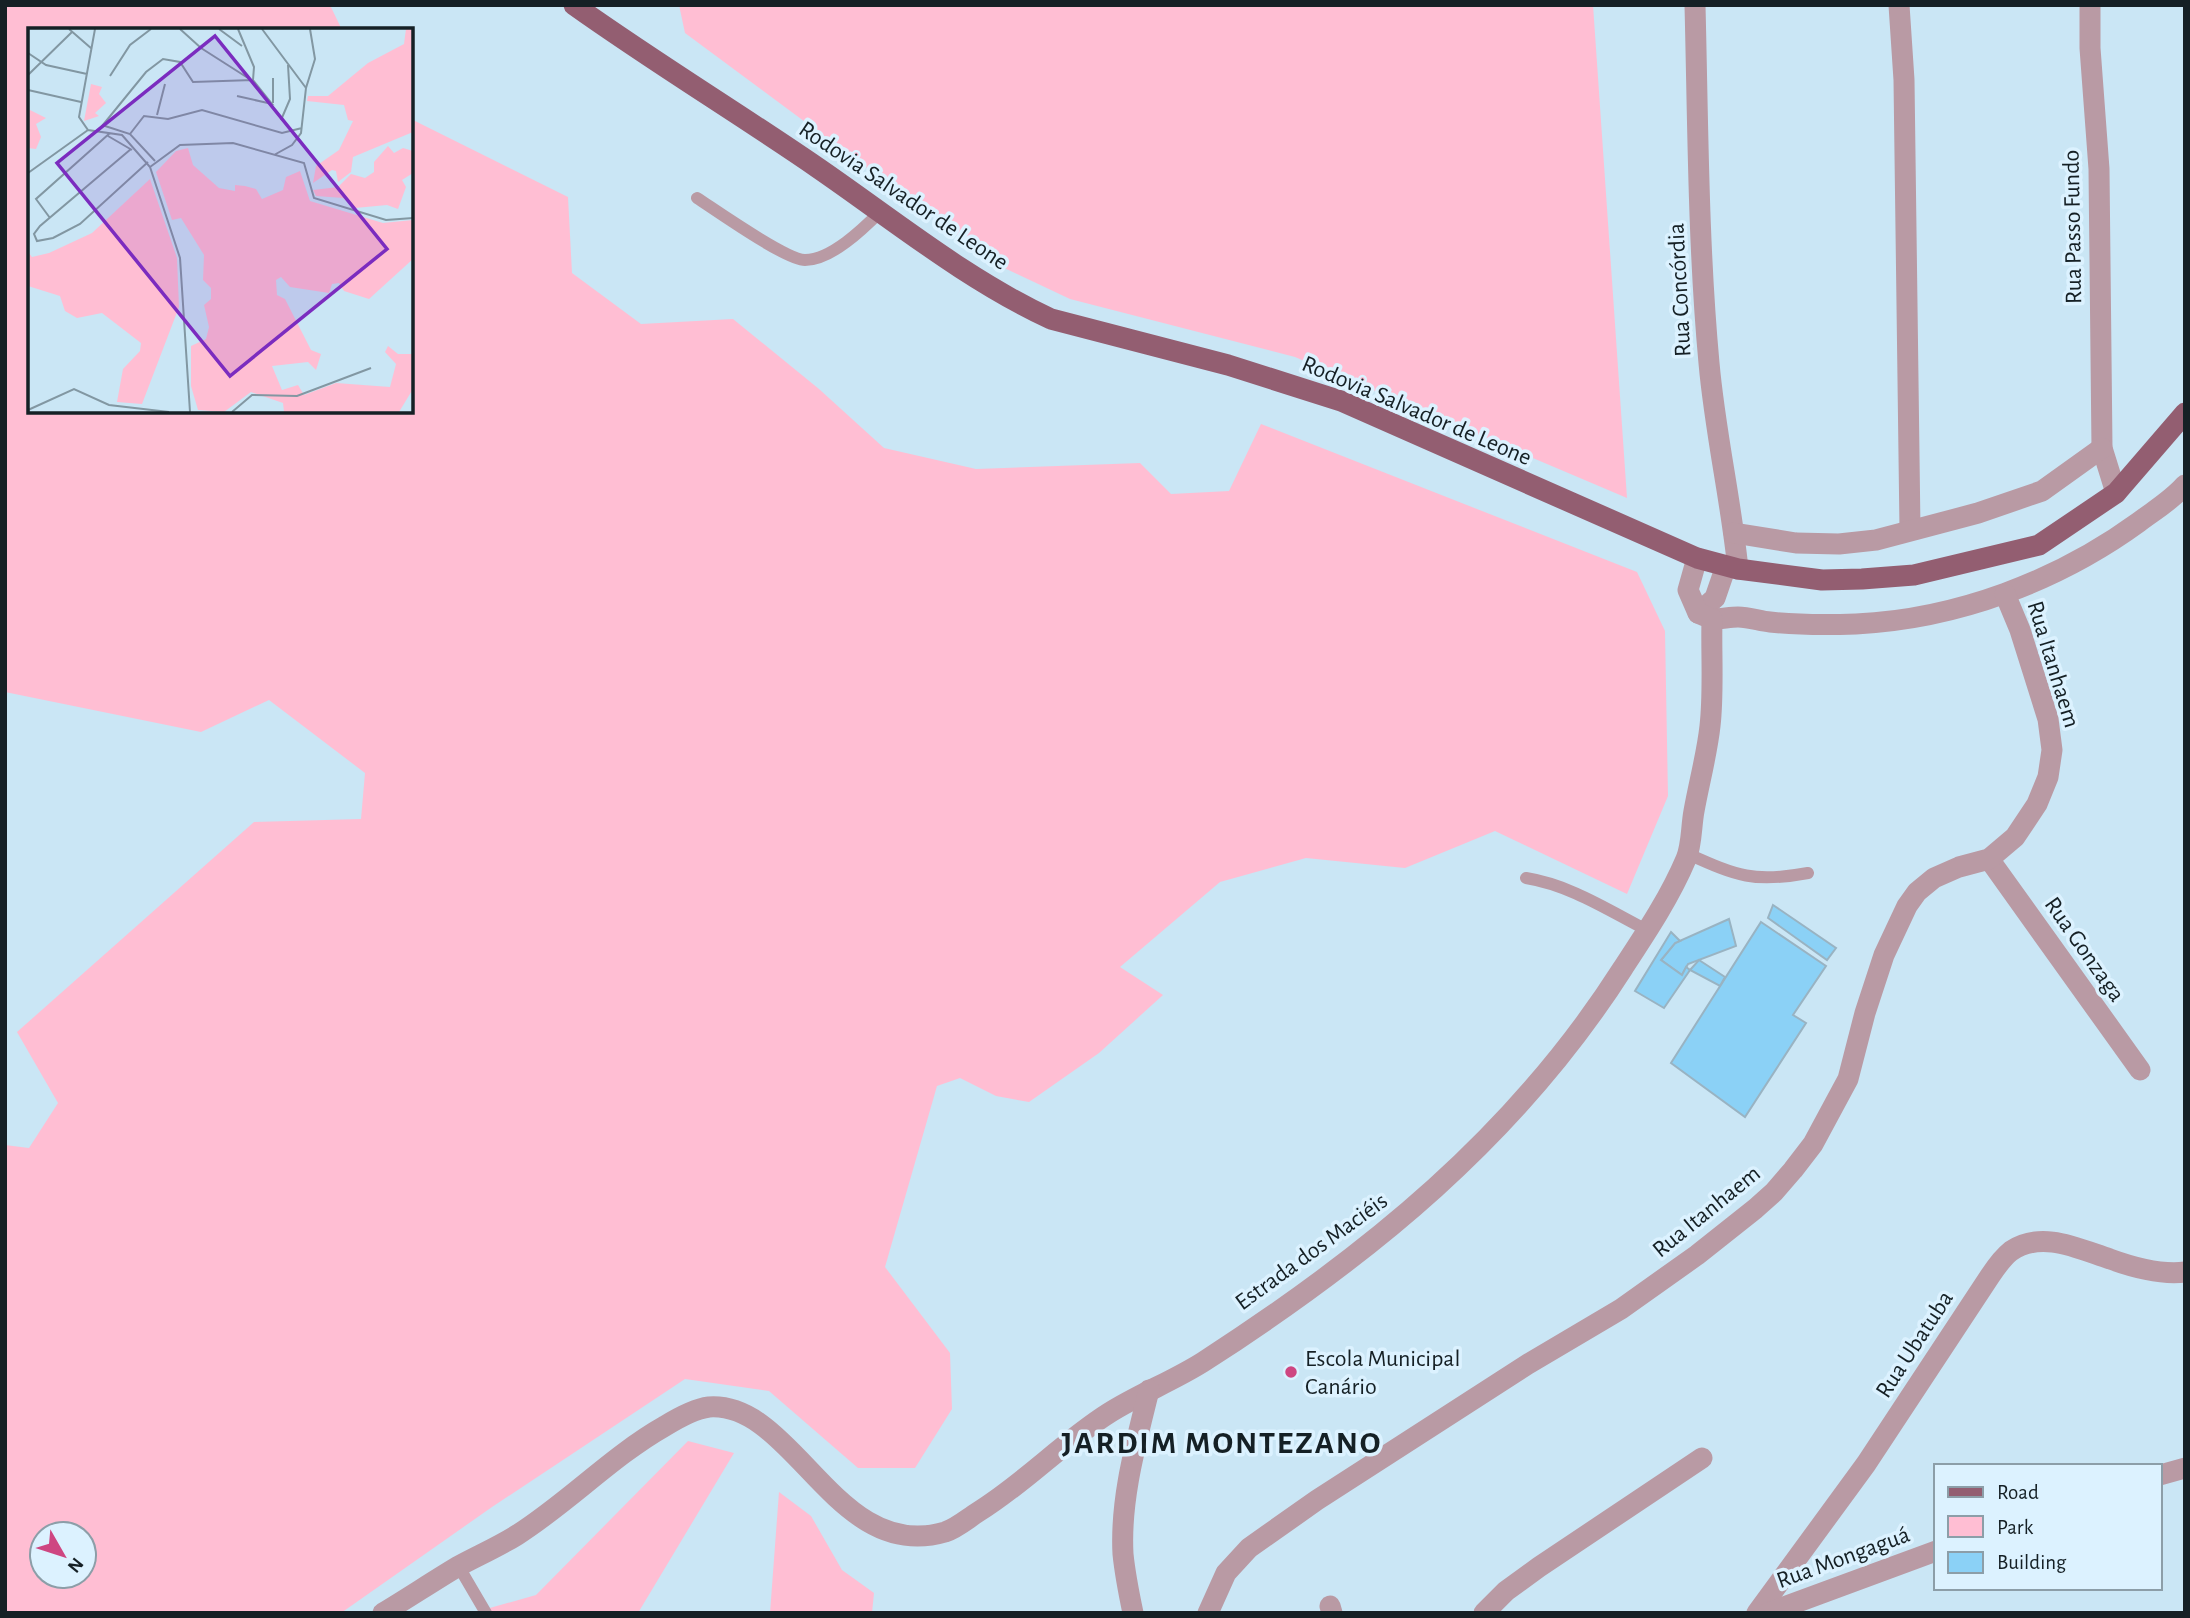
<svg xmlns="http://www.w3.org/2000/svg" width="2190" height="1618" viewBox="0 0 2190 1618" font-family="'Alegreya Sans',sans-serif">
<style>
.green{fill:#ffbed3;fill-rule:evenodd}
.building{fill:#8bd1f6;stroke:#99b3c2;stroke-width:2}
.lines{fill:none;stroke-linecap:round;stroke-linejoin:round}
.service{stroke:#b99aa4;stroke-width:12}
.minor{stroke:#b99aa4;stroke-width:21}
.primary{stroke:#935e71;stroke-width:21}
.poi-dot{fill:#ce4681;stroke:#dcf2ff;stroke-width:2.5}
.labels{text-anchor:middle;stroke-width:7;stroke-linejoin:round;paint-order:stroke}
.street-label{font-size:24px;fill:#152025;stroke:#dcf2ff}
.poi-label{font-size:24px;fill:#152025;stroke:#dcf2ff;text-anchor:start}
.district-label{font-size:32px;font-weight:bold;letter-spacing:2px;fill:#152025;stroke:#dcf2ff}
.inset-road{fill:none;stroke:#8297a2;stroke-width:2}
.view{fill:#7b2cbf;fill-opacity:0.15;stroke:#7b2cbf;stroke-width:3.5}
.inset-edge{fill:none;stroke:#152025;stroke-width:3.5}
</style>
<rect width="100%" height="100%" fill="#cae6f5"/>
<g class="green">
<path d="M 5,5 L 330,5 L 342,30 L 30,30 L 30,411 L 411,411 L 411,119 L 568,197 L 572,273 L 641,324 L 733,319 L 819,389 L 884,448 L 976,469 L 1140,463 L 1171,494 L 1229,491 L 1261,424 L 1637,572 L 1665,631 L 1668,796 L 1627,894 L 1495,831 L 1405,868 L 1306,858 L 1220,882 L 1120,967 L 1163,995 L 1099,1053 L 1029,1102 L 996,1096 L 960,1078 L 937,1086 L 885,1267 L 950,1353 L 952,1409 L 915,1468 L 858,1468 L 769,1391 L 685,1379 L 492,1507 L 341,1613 L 5,1613 L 5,1145 L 29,1148 L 58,1103 L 17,1032 L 254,822 L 361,819 L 365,773 L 269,700 L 201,732 L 5,692 ZM 42,1534 L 84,1534 L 84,1576 L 42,1576 Z"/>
<path d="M 679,5 L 1593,5 L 1627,498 L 1295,357 L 1070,299 L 998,265 L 685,33 Z"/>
<path d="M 688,1441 L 734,1453 L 638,1613 L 472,1613 L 536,1595 Z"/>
<path d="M 779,1492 L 811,1516 L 842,1570 L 874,1593 L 872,1613 L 770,1613 Z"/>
</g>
<g class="building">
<path d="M 1773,905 L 1836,948 L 1827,960 L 1768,918 Z"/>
<path d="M 1729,919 L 1736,946 L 1688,964 L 1682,975 L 1661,960 L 1675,943 Z"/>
<path d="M 1761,922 L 1826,966 L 1793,1015 L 1806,1023 L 1745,1117 L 1671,1063 Z"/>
<path d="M 1671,932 L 1680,941 L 1675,943 L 1661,960 L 1682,975 L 1686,967 L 1690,970 L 1664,1008 L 1635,991 Z"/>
<path d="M 1699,960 L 1725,977 L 1720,986 L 1690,970 Z"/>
</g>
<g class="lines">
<g class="service">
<path d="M 697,198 C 717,211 786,260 805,260 C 831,260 863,229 881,211"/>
<path d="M 1688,854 C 1737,876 1754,883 1808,873"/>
<path d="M 1526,878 C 1570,885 1608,910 1647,930"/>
<path d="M 459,1567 L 486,1613"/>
</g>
<g class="minor">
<path d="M 1695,5 C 1698,124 1698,244 1709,363 C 1715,432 1731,500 1738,569"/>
<path d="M 1899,5 L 1904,80 L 1910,530"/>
<path d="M 2090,5 L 2090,48 L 2099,169 L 2102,448 L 2116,493"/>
<path d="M 1734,533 L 1796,543 L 1839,544 L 1876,540 L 1978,513 L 2042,491 L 2102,448"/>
<path d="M 1698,613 L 1715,598 L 1726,566"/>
<path d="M 1712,619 C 1721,619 1730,617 1738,617 C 1749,617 1760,621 1770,622 C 1798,625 1827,625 1856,624 C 1957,619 2058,581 2139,522 C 2155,510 2172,500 2185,485"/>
<path d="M 1989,859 L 2140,1070"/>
<path d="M 2160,1475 L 2185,1468"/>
<path d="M 1330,1606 L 1332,1613"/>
<path d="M 383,1613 C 408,1598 432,1582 457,1567 C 477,1556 498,1547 517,1535 C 569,1502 612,1456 665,1426 C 678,1418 694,1409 709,1407 C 794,1401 836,1564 945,1532 C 957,1528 967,1519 978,1512 C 1025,1483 1063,1442 1109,1413 C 1139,1394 1173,1381 1203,1362 C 1369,1255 1516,1136 1623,968 C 1646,933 1670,897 1686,859 C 1692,845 1691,827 1694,811 C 1699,783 1707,754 1710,726 C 1714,691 1711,654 1712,619 L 1698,613 L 1688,590 L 1697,558"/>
<path d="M 1133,1613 C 1129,1594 1125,1574 1123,1554 C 1120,1499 1136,1443 1149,1390"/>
<path d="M 1208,1613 L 1226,1573 L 1249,1548 L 1317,1500 L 1528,1364 L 1621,1309 L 1697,1255 L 1755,1209 L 1774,1192 L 1793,1170 L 1813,1144 L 1848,1079 L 1865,1013 L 1884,955 L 1907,906 L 1917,892 L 1934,878 L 1959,867 L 1989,859 L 2015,837 L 2037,804 L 2048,777 L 2052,750 L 2048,719 L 2020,630 L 2005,594"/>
<path d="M 1484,1613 L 1506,1591 L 1539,1567 L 1702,1458"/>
<path d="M 1757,1613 L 1866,1464 L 1990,1276 C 1996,1267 2002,1258 2011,1251 C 2042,1230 2079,1249 2110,1259 C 2132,1267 2161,1275 2185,1272"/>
<path d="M 1768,1613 L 1936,1551"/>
</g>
<path class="primary" d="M 574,5 C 654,62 738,113 818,168 C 895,221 967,280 1051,319 L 1228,365 L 1341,401 L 1697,558 L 1738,569 L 1822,580 L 1862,579 L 1914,575 L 2039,545 L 2116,493 L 2185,413"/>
</g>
<circle class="poi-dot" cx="1291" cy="1372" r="7"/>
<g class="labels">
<g class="street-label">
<text transform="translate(904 195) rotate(34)" y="8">Rodovia Salvador de Leone</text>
<text transform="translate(2072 227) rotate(-91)" y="8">Rua Passo Fundo</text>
<text transform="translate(1679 290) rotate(-93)" y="8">Rua Concórdia</text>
<text transform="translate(1417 410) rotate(23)" y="8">Rodovia Salvador de Leone</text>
<text transform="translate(2054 664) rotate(73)" y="8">Rua Itanhaem</text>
<text transform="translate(2085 949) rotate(55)" y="8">Rua Gonzaga</text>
<text transform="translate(1706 1211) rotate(-39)" y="8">Rua Itanhaem</text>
<text transform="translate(1311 1251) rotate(-36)" y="8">Estrada dos Maciéis</text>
<text transform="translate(1914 1344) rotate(-57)" y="8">Rua Ubatuba</text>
<text transform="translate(1843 1557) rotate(-20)" y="8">Rua Mongaguá</text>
</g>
<g class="poi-label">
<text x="1305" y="1366">Escola Municipal<tspan x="1305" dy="28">Canário</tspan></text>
</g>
<g class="district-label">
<text x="1222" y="1453">JARDIM MONTEZANO</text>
</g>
</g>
<g transform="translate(28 28)">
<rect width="385" height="385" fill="#cae6f5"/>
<path d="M 378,1 L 385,1 L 385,104 L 325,129 L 323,144 L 310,154 L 308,143 L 304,142 L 285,155 L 288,138 L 311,122 L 325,93 L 320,92 L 316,77 L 279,73 L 280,68 L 300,68 L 340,35 L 376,16 ZM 63,56 L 74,59 L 71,66 L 78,75 L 67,85 L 71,88 L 56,93 ZM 0,81 L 18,90 L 8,96 L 13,109 L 8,121 L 0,120 ZM 360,118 L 366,125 L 375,120 L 385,123 L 385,145 L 374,152 L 378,159 L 370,181 L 359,177 L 327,180 L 315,170 L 288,168 L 285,162 L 310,159 L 323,146 L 337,150 L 346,144 L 346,134 ZM 160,120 L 165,137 L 191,160 L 207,163 L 207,157 L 217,158 L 228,161 L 234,171 L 255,162 L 258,149 L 272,143 L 282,173 L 355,195 L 385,192 L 385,231 L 341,271 L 316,263 L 311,255 L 304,256 L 301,265 L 262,259 L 253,249 L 248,252 L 249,267 L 257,271 L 283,322 L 293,326 L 288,342 L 280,334 L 244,338 L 254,362 L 270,357 L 276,367 L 308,355 L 362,359 L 368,336 L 357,324 L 360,318 L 370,326 L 385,326 L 385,361 L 371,384 L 256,384 L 255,375 L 223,364 L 196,384 L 170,382 L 163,358 L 163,318 L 178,311 L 181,299 L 176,277 L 183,271 L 183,260 L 175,252 L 176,227 L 153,190 L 144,192 L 128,144 L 148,123 ZM 122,151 L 149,230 L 151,279 L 114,376 L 89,374 L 95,341 L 112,323 L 113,315 L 74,285 L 49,290 L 37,283 L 32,268 L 0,258 L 0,224 L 4,229 L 21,225 L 64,205 Z" fill="#ffbed3"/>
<path class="inset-road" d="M 41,1 L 64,21M 67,1 L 51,89 L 60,102 L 94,107 L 122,139 L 152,230 L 162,384M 152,1 L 173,20 L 220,50M 191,1 L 214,18M 210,1 L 226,39 L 225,52M 234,1 L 278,60M 0,25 L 18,37 L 59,46M 0,47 L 44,4M 82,48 L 102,17 L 123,1M 0,62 L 53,74M 209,68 L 244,76 L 225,52M 245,75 L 245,50M 129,87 L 137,56M 253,92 L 262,71 L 260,37M 74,97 L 102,106 L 127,133M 70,103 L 118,44 L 135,31 L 152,34 L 165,54 L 225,52M 102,106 L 116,88 L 140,91 L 174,82 L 254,105 L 274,100M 80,108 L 104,122M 103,121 L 12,198 L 6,206 L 9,213 L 25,210 L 52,196 L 120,134M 246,127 L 264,117 L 273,105 L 278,60 L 287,31 L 282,1M 122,139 L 152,117 L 205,115 L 276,135 L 286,170 L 358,192 L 385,190M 0,145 L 60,102M 22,190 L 8,171 L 82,105M 0,382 L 46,361 L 81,377 L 141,384M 204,384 L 224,367 L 269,368 L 343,340"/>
<path class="view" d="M 187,8 L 359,221 L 202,348 L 29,135 Z"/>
<rect width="385" height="385" class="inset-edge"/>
</g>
<rect width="2190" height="1618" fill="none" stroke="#152025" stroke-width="14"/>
<rect x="1934" y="1464" width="228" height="126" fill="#dcf2ff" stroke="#8c9ea8" stroke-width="2"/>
<rect x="1948" y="1487" width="35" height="10" fill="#935e71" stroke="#8c9ea8" stroke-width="2"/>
<text x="1997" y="1499" font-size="21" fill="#152025">Road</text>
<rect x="1948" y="1516" width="35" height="21" fill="#ffbed3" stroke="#8c9ea8" stroke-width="2"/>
<text x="1997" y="1534" font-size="21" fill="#152025">Park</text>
<rect x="1948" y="1552" width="35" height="21" fill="#8bd1f6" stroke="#8c9ea8" stroke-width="2"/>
<text x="1997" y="1569" font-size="21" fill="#152025">Building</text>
<g transform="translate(63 1555) rotate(129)"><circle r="33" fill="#dcf2ff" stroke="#8c9ea8" stroke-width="2"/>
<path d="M0-5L12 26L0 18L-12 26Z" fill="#ce4681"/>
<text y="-10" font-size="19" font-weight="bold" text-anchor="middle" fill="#152025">N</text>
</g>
</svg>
